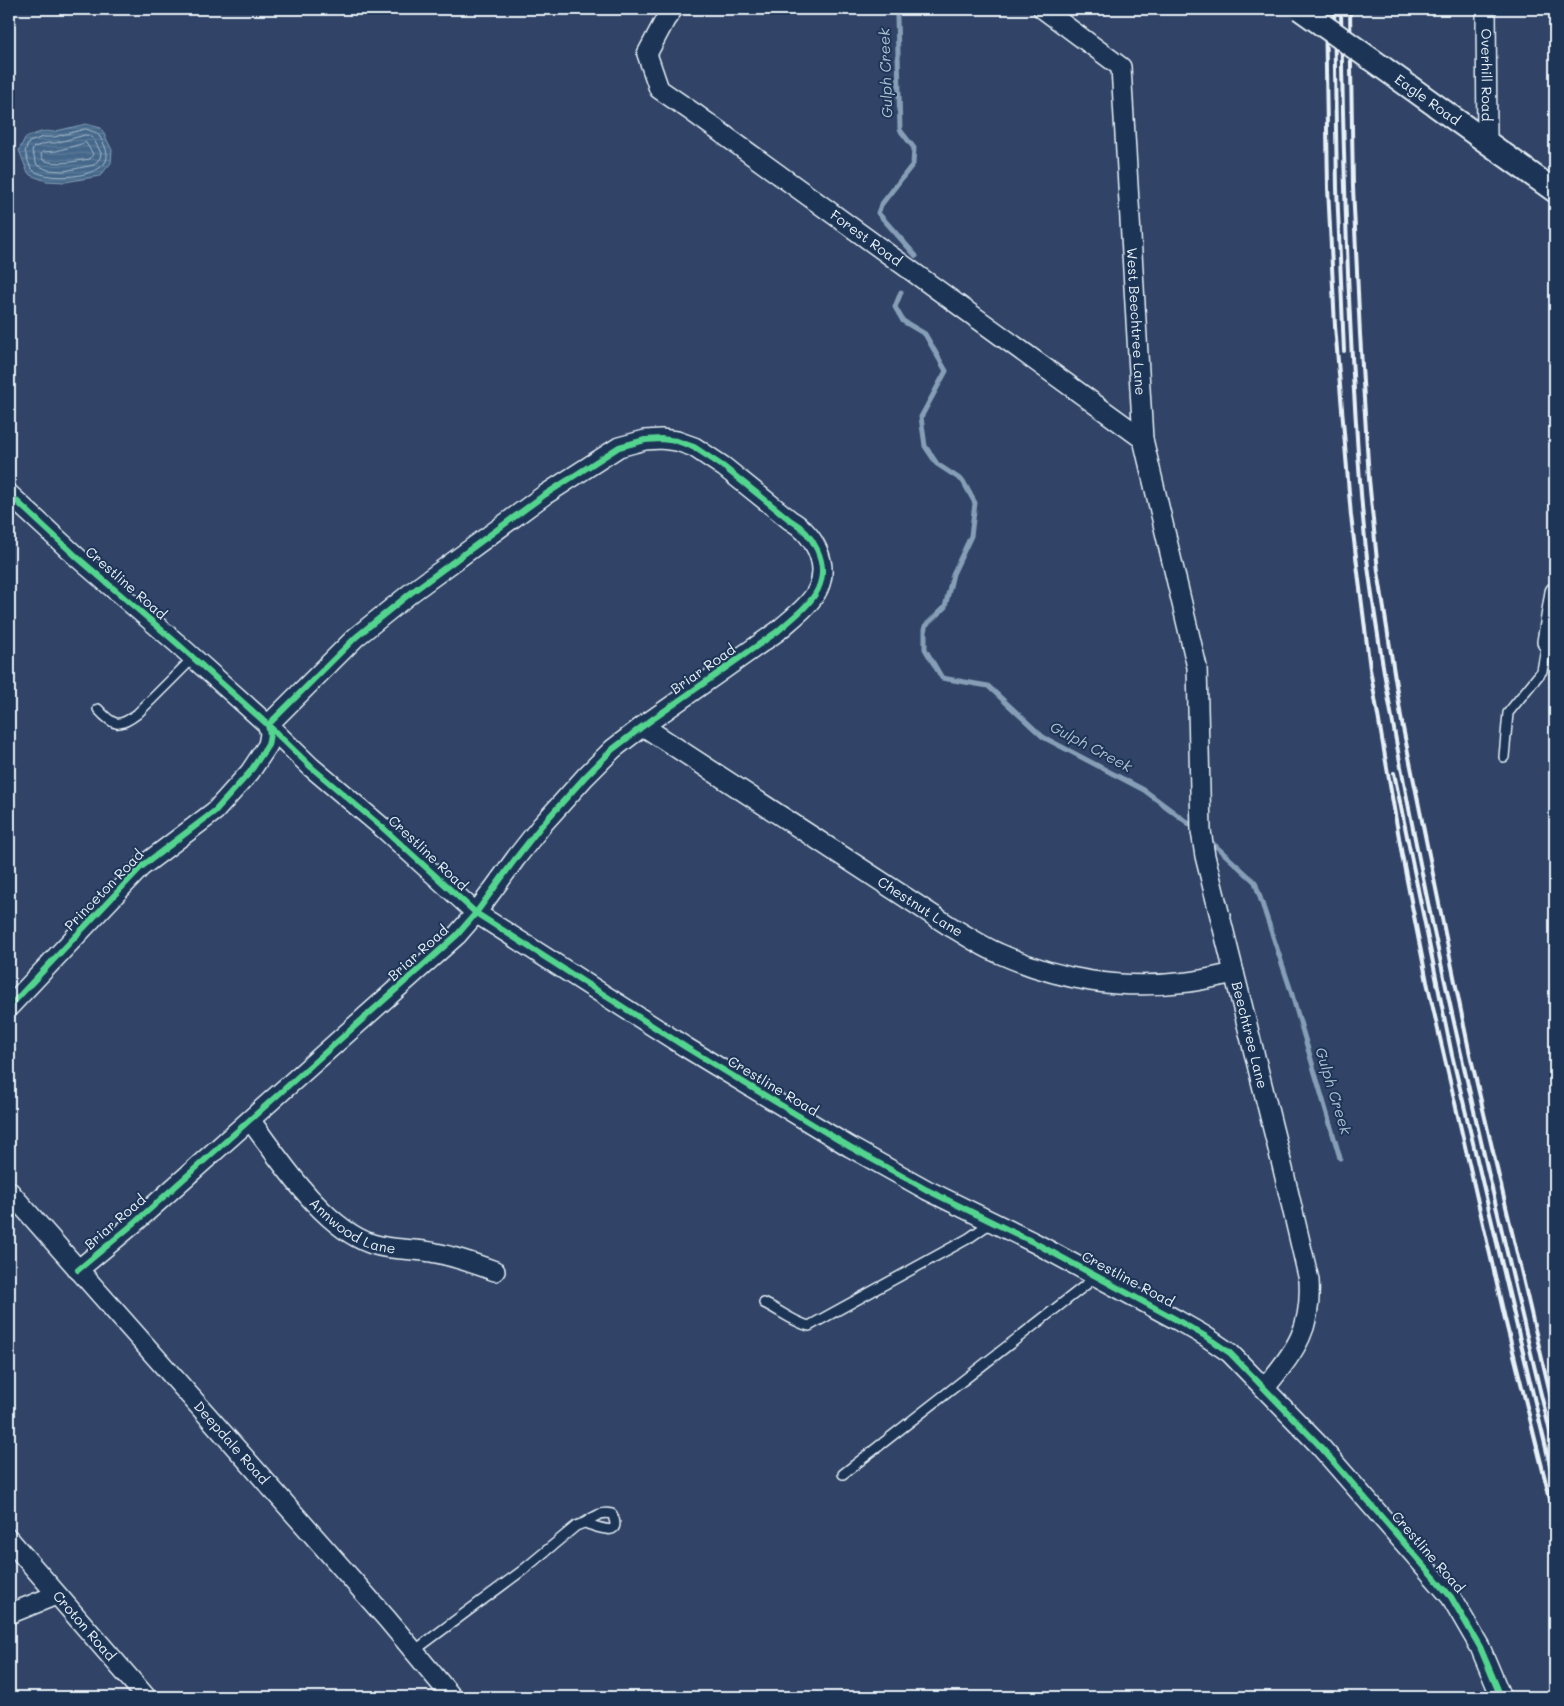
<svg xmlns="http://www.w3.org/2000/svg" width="1564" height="1706" viewBox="0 0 1564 1706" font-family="Mali,sans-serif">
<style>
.water{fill:url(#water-rules);stroke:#869eb6}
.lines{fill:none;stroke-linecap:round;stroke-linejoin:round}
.shore{stroke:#a6bacc;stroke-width:1}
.stream{stroke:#869eb6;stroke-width:5}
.service-casing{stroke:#e8f1f8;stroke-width:12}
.minor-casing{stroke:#e8f1f8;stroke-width:22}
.tertiary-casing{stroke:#e8f1f8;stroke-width:26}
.service{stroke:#1d3557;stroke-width:9}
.minor{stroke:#1d3557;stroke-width:19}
.tertiary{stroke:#1d3557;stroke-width:22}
.rail{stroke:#e8f1f8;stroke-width:4}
.tertiary-bridge-casing{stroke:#e8f1f8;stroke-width:26;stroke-linecap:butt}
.tertiary-bridge{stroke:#1d3557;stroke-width:22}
.cycleway-casing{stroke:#1d3557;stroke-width:9}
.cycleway{stroke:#53d58f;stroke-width:6}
.labels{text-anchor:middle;stroke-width:4;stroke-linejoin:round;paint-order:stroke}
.street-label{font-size:14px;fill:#e8f1f8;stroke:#1d3557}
.water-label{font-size:15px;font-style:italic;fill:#afc1d2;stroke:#1d3557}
</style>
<defs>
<pattern id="water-rules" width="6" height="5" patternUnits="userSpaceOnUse" patternTransform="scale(1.25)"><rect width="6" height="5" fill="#44678a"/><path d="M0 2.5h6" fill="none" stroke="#5f7d9b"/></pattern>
</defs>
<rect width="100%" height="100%" fill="#314467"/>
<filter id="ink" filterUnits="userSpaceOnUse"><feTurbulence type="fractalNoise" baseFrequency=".02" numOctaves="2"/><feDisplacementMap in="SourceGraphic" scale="10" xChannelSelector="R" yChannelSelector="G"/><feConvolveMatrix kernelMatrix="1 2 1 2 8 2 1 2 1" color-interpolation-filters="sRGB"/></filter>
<g filter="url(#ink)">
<path class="water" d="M 86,124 L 101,128 L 112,150 L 111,163 L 100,176 L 65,182 L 46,181 L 30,175 L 27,171 L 19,150 L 25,138 C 33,135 44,129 52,132 Z"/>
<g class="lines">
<g class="shore">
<path d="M 86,129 L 97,133 C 102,140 110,152 106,161 C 98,178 49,181 34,171 C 29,168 27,157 25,151 L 29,142 L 43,137 L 54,137 Z"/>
<path d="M 86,135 L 93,138 L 101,153 L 100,158 L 94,165 L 64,171 L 48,170 L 37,165 L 32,151 L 34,147 L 47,143 L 55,143 Z"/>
<path d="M 86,143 L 93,154 L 90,159 C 74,161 58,166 43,160 L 41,155 L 42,152 L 56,151 Z"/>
</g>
<g class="stream">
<path d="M 896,9 L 897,17 L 900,130 L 914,148 L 913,164 L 881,205 L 878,213 L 916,256"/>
<path d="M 901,292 L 895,307 L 903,321 L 925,334 L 946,371 L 921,417 L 925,446 L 937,464 L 963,481 L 975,503 L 971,536 L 953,574 L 945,607 L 925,626 L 925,649 L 942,678 L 988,686 L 1043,737 L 1144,790 L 1196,829"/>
<path d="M 1208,839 L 1255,882 L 1290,988 L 1340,1158"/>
</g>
<g class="service-casing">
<g id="service">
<path d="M 98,709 C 113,726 119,728 137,714 L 193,658"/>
<path d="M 1504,757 L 1508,713 L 1542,671 L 1547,642"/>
<path d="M 764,1303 C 779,1310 793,1322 809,1326 L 969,1238 L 992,1222"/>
<path d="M 843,1474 L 1096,1277"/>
<path d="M 414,1651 L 523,1570 L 576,1526 L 584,1523 C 596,1526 624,1540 612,1514 C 601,1511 594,1517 584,1523"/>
</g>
</g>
<g class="minor-casing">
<g id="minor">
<path id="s1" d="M 673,9 L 665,20 L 647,54 L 659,89 L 694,113 L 1143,439"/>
<path id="s2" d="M 1043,9 L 1121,67 L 1143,439 L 1197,667 L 1201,831 L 1205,856 L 1283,1169 L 1309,1280 C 1312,1331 1295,1350 1265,1388"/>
<path id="s3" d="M 1486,9 L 1487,142"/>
<path d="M 9,494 L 78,558 L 179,645 L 268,725 L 311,767 L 383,828 L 476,913 L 687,1048 L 850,1147 L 927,1190 L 1035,1243 L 1177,1320 L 1205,1336 L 1230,1353 L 1318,1444 L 1451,1597 L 1480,1647 L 1501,1697"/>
<path d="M 1547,642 L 1555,592"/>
<path id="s4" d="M 643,726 L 948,925 C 964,934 981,946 998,953 C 1061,981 1120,990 1189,982 C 1204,980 1219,976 1234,973"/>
<path d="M 9,1007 L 141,867 L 215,811 L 250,772 L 268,745 L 270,734 L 268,725 L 356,637 L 412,592 L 543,496 L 619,447 L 645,440 L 661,439 L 677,441 L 694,447 L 724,467 L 790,520 C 813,533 830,563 818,589 C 810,606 791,619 778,631 L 643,726 L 613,749 L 585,777 L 542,825 L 516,858 L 476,913 L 457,935 L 132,1225 L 78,1270"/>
<path id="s5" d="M 250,1120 C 281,1161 322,1227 372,1244 C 393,1251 415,1248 436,1253 C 456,1257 476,1264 495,1271"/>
<path id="s6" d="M 9,1191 L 387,1619 L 452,1697"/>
<path id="s7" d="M 9,1539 L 146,1697"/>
<path d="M 9,1614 L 56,1595"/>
</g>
</g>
<g class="tertiary-casing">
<g id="tertiary">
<path id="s8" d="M 1382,67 L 1555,191"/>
</g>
</g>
<use href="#service" class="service"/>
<use href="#minor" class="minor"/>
<use href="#tertiary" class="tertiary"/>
<g class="rail">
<path d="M 1325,9 L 1328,188 L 1335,326 L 1351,516 L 1370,669 L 1402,855 L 1427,982 L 1505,1319 L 1555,1519"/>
<path d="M 1334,9 L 1337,188 L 1344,351"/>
<path d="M 1341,9 C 1343,136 1346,264 1354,391 C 1358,452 1361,514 1369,574 C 1385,691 1408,806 1432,922 C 1470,1099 1512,1276 1555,1452"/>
<path d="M 1350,9 L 1353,187 L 1360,334 L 1369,479 L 1378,571 L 1402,723 L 1469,1050 L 1555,1414"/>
<path d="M 1394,773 L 1452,1055 L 1555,1486"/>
</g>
<g class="tertiary-bridge-casing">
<path id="tertiary-bridge" d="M 1300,9 L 1382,67"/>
</g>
<use href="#tertiary-bridge" class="tertiary-bridge"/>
<g class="cycleway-casing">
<g id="cycleway">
<path d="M 9,494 L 78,558 L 179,645 L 268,725 L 311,767 L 383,828 L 476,913 L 687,1048 L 850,1147 L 927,1190 L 1035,1243 L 1177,1320 L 1205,1336 L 1230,1353 L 1318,1444 L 1451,1597 L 1480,1647 L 1501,1697"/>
<path d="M 9,1007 L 141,867 L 215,811 L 250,772 L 268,745 L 270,734 L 268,725 L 356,637 L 412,592 L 543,496 L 619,447 L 645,440 L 661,439 L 677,441 L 694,447 L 724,467 L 790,520 C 813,533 830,563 818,589 C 810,606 791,619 778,631 L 643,726 L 613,749 L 585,777 L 542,825 L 516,858 L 476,913 L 457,935 L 132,1225 L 78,1270"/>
</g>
</g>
<use href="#cycleway" class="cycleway"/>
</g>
</g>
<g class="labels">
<g class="street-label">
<text dy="5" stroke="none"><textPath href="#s3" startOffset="66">Overhill Road</textPath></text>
<text dy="5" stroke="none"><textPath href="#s8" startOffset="56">Eagle Road</textPath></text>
<text dy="5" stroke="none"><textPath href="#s1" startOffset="344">Forest Road</textPath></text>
<text dy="5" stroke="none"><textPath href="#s2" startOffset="352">West Beechtree Lane</textPath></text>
<text transform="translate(126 583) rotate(41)" y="5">Crestline Road</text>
<text transform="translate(703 669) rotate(-35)" y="5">Briar Road</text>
<text transform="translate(428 853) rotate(43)" y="5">Crestline Road</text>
<text transform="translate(104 890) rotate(-46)" y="5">Princeton Road</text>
<text dy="5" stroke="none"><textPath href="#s4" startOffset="331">Chestnut Lane</textPath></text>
<text transform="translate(418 953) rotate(-42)" y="5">Briar Road</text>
<text dy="5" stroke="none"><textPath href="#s2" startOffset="1078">Beechtree Lane</textPath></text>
<text transform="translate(773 1086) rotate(31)" y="5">Crestline Road</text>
<text transform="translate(115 1222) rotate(-41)" y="5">Briar Road</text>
<text dy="5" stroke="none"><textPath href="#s5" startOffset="151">Annwood Lane</textPath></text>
<text transform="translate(1128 1279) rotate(28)" y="5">Crestline Road</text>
<text dy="5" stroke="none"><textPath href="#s6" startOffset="336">Deepdale Road</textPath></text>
<text transform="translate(1428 1552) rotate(49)" y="5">Crestline Road</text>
<text dy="5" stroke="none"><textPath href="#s7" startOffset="115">Croton Road</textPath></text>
</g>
<g class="water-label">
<text transform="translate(886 73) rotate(-92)" y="5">Gulph Creek</text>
<text transform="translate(1091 747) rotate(28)" y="5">Gulph Creek</text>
<text transform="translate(1333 1091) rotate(73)" y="5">Gulph Creek</text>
</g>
</g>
<rect width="1564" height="1706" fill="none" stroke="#1d3557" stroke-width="30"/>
<rect x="15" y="15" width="1534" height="1676" fill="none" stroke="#e8f1f8" stroke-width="2" filter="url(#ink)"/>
</svg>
